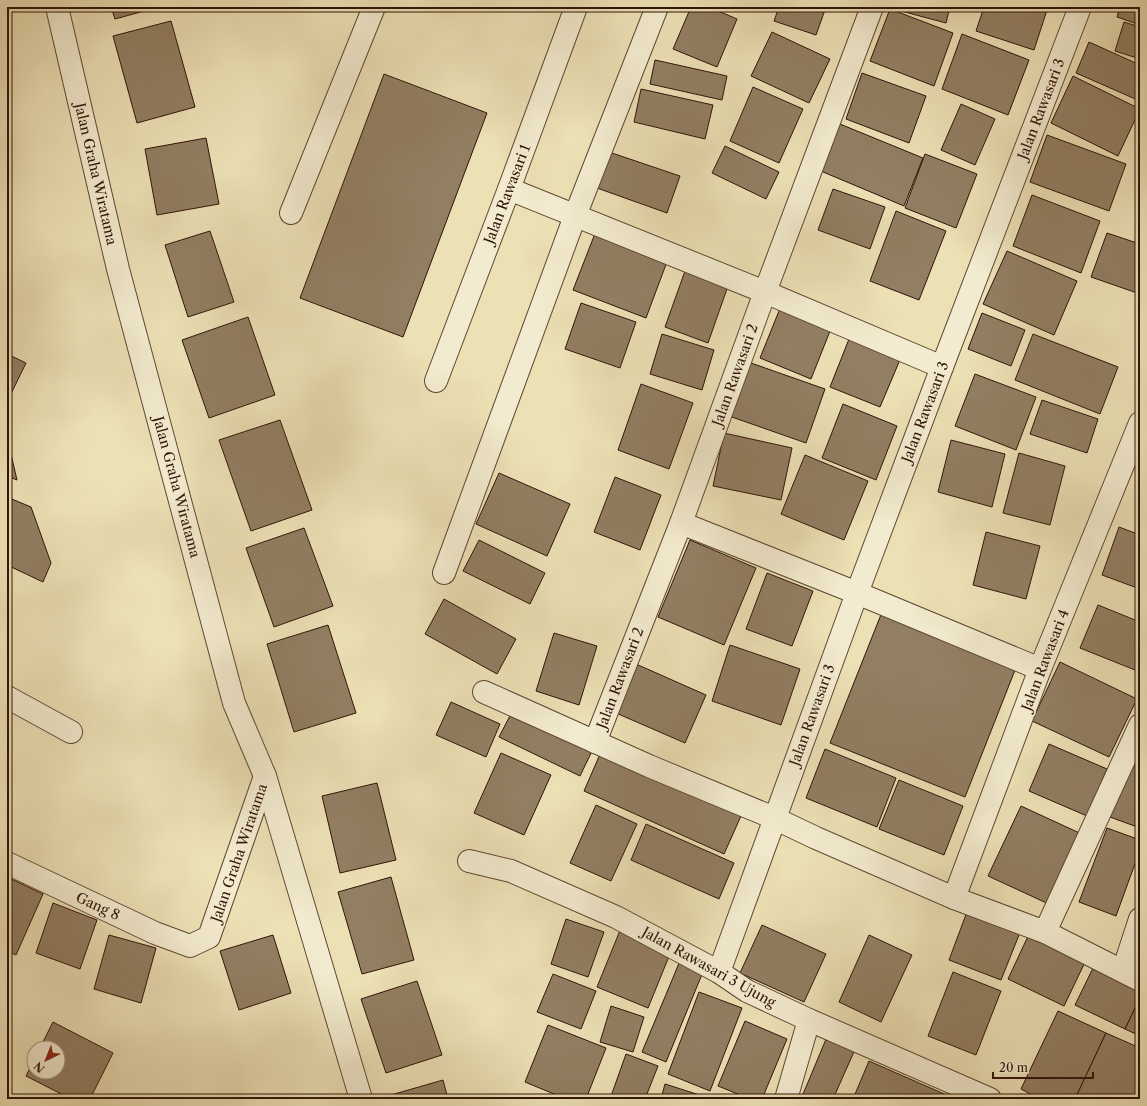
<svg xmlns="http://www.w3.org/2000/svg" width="1147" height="1106" viewBox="0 0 1147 1106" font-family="'Libre Caslon Text',serif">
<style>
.building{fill:#927e62;stroke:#301409}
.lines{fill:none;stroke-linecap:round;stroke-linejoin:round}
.street-casing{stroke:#5f4734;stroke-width:24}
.street{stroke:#f3ebcf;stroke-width:22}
.labels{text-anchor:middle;stroke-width:3.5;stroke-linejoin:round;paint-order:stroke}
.street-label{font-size:14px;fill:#301409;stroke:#f3ebcf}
</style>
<rect width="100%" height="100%" fill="#ece0b5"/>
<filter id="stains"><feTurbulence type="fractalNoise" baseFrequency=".005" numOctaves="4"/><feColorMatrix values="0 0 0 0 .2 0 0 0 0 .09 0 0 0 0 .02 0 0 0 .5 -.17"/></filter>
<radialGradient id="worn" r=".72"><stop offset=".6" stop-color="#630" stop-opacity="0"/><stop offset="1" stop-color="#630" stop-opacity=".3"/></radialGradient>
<g class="building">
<path d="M 111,7 L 159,7 L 115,19 Z"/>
<path d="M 691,7 L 709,7 L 737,19 L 717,67 L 673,49 Z"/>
<path d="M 743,7 L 759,7 L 757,12 Z"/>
<path d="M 779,7 L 826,7 L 816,35 L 774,21 Z"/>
<path d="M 886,7 L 950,7 L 946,23 Z"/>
<path d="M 984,7 L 1048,7 L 1034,50 L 976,31 Z"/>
<path d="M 1120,7 L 1140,7 L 1140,25 L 1117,17 Z"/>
<path d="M 890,9 L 953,33 L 934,86 L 870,61 Z"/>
<path d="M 171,21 L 195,107 L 137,123 L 113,36 Z"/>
<path d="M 1124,22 L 1140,27 L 1140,59 L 1115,51 Z"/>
<path d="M 772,32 L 830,59 L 809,103 L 751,76 Z"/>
<path d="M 962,34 L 1029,60 L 1008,115 L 942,89 Z"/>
<path d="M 1089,42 L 1140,65 L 1140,101 L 1076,73 Z"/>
<path d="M 655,60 L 727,76 L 722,100 L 650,84 Z"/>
<path d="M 862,73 L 926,96 L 909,143 L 846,119 Z"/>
<path d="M 384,74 L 487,113 L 403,337 L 300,298 Z"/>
<path d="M 1073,76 L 1140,109 L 1118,156 L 1051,123 Z"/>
<path d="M 753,87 L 803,109 L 779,163 L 730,141 Z"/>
<path d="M 641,89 L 713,105 L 705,139 L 634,122 Z"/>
<path d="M 961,104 L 995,119 L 975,165 L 941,150 Z"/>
<path d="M 835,122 L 923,158 L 904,206 L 816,169 Z"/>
<path d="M 1047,135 L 1126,164 L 1109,211 L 1030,182 Z"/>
<path d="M 206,138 L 219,204 L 157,215 L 145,149 Z"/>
<path d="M 725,146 L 779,172 L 766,199 L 712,173 Z"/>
<path d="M 609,152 L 680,176 L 667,213 L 597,188 Z"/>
<path d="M 925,154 L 977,174 L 956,228 L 905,208 Z"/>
<path d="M 833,189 L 885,207 L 870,249 L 818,230 Z"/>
<path d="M 1032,195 L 1100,221 L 1081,273 L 1013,246 Z"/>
<path d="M 896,211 L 946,231 L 919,300 L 870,281 Z"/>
<path d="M 210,231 L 234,302 L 188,317 L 165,245 Z"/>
<path d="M 596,231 L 668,259 L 646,318 L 573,290 Z"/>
<path d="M 1107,233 L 1140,244 L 1140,294 L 1091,277 Z"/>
<path d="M 1007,251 L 1077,281 L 1054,335 L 983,304 Z"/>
<path d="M 685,271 L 728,286 L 708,343 L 665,327 Z"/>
<path d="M 581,303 L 636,322 L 620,368 L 565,349 Z"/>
<path d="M 781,306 L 832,326 L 811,379 L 760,358 Z"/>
<path d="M 982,313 L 1025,330 L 1011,366 L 968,349 Z"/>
<path d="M 248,317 L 275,395 L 209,418 L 182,340 Z"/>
<path d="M 662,334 L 714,350 L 702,390 L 650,374 Z"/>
<path d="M 851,334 L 902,355 L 880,407 L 830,387 Z"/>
<path d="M 1033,334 L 1118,367 L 1100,414 L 1015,380 Z"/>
<path d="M 7,354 L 26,363 L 7,402 Z"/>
<path d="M 748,362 L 825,389 L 806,443 L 729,416 Z"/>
<path d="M 975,374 L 1036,397 L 1016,450 L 955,426 Z"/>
<path d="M 641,384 L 693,403 L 669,469 L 618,450 Z"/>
<path d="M 1042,400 L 1098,419 L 1087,453 L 1030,434 Z"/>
<path d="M 843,404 L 897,426 L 876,480 L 822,458 Z"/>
<path d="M 280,420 L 312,510 L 251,531 L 219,440 Z"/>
<path d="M 724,433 L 792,448 L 781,500 L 713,486 Z"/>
<path d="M 7,437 L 17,480 L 7,476 Z"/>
<path d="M 951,440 L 1005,454 L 992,507 L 938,492 Z"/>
<path d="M 1019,453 L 1065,466 L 1050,525 L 1003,513 Z"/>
<path d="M 805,455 L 868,481 L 844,540 L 781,514 Z"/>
<path d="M 499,473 L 570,504 L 547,556 L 476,524 Z"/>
<path d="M 615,477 L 661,495 L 640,550 L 594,532 Z"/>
<path d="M 7,497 L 31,507 L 51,563 L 43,582 L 7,565 Z"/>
<path d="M 1119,527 L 1140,535 L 1140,589 L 1102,575 Z"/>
<path d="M 304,528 L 333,606 L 274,627 L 246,548 Z"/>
<path d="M 986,532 L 1040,546 L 1026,599 L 973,585 Z"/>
<path d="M 479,540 L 545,573 L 530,604 L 463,571 Z"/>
<path d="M 690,540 L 756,568 L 724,645 L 658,617 Z"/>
<path d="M 767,573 L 813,591 L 792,646 L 746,629 Z"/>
<path d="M 444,599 L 516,639 L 497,674 L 425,634 Z"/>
<path d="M 1098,605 L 1140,622 L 1140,672 L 1080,648 Z"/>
<path d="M 882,612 L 1017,665 L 965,797 L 830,743 Z"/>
<path d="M 328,625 L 356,713 L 294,732 L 267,644 Z"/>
<path d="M 554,633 L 597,646 L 579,705 L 536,691 Z"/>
<path d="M 730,645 L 800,669 L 781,725 L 712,701 Z"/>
<path d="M 1060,662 L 1137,699 L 1109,757 L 1032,721 Z"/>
<path d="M 636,664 L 706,695 L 685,743 L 616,713 Z"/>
<path d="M 451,702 L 500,724 L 486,757 L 436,735 Z"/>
<path d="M 514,708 L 594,747 L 580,776 L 499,737 Z"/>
<path d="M 1049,744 L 1107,769 L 1087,816 L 1029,791 Z"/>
<path d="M 825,749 L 896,778 L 877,827 L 806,798 Z"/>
<path d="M 601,752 L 741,816 L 724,854 L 584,791 Z"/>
<path d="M 501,753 L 551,775 L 524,835 L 474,813 Z"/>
<path d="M 1131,761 L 1140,764 L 1140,828 L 1110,817 Z"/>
<path d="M 899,780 L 963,806 L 944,855 L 879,829 Z"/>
<path d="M 377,783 L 396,860 L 340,873 L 322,796 Z"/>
<path d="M 596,805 L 637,824 L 611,881 L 570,863 Z"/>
<path d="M 1021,806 L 1086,836 L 1053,906 L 988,876 Z"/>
<path d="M 646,824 L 734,863 L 719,899 L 631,860 Z"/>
<path d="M 1107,828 L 1140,840 L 1140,850 L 1116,916 L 1079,902 Z"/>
<path d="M 7,877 L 43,894 L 16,955 L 7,951 Z"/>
<path d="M 391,877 L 414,960 L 362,974 L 338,892 Z"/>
<path d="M 53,903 L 97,920 L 80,969 L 36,953 Z"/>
<path d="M 968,909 L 1021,930 L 1001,980 L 949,960 Z"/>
<path d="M 566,919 L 604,932 L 588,977 L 551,964 Z"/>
<path d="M 762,925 L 826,954 L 804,1002 L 740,973 Z"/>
<path d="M 621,928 L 672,949 L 648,1008 L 597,987 Z"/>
<path d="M 1030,932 L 1087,958 L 1064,1006 L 1008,979 Z"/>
<path d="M 109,935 L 156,948 L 141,1003 L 94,989 Z"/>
<path d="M 273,935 L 291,993 L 239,1010 L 220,951 Z"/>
<path d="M 869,935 L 912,955 L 881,1022 L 839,1002 Z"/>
<path d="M 682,956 L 705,967 L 666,1062 L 642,1052 Z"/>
<path d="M 1094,966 L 1140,988 L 1140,998 L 1125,1029 L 1075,1005 Z"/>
<path d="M 953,972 L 1001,991 L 976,1055 L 928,1036 Z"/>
<path d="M 553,974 L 596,991 L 581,1029 L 537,1012 Z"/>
<path d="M 417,981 L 442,1055 L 386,1073 L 361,999 Z"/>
<path d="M 699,992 L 742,1008 L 710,1091 L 668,1074 Z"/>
<path d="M 1140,998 L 1140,1036 L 1125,1029 Z"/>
<path d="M 611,1006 L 644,1017 L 633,1052 L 600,1042 Z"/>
<path d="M 1058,1011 L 1106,1033 L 1075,1099 L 1040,1099 L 1021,1089 Z"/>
<path d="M 745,1021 L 787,1039 L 762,1099 L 750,1099 L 718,1086 Z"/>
<path d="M 53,1022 L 113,1053 L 90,1099 L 71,1099 L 26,1076 L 34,1060 L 34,1072 L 58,1072 L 58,1048 L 40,1048 Z"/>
<path d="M 548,1025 L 606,1048 L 586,1099 L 566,1099 L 525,1082 Z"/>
<path d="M 829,1032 L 857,1045 L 833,1099 L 801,1099 Z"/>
<path d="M 1106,1033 L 1140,1048 L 1140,1099 L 1075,1099 Z"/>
<path d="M 626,1054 L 658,1066 L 645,1099 L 610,1099 Z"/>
<path d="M 869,1061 L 951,1097 L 951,1099 L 853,1099 Z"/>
<path d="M 443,1080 L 448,1099 L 385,1099 L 384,1097 Z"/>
<path d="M 665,1084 L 709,1098 L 708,1099 L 661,1099 Z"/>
</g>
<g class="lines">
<g class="street-casing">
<g id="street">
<path d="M 57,7 L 118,269 L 234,703 L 265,776 L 361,1099"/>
<path d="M 509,189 L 765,292 L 942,367"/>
<path d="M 291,213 L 374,7"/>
<path d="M 436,381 L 509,189 L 576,7"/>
<path d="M 681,523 L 857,593 L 1040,669"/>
<path d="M 444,573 L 575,216 L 657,7"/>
<path d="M 484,692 L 649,766 L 774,818 L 816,838 L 954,898 L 1045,932 L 1140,980"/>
<path d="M 7,697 L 71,732"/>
<path d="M 595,742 L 681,523 L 765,292 L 872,7"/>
<path d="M 469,861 L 511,871 L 616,917 L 719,972 L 747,991 L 809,1020 L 990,1099"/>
<path d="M 7,863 L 155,933 L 190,946 L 209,937 L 265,776"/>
<path d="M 954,898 L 1040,669 L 1140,423"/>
<path d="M 1045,932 L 1140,725"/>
<path d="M 1123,971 L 1140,919"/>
<path d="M 719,972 L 857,593 L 942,367 L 1080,7"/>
<path d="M 786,1099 L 809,1020"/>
</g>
</g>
<use href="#street" class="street"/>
</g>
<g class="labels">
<g class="street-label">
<text transform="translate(1041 109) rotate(-69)" y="5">Jalan Rawasari 3</text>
<text transform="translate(96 174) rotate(77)" y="5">Jalan Graha Wiratama</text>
<text transform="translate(507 194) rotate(-69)" y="5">Jalan Rawasari 1</text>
<text transform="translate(735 375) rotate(-70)" y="5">Jalan Rawasari 2</text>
<text transform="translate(925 412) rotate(-69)" y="5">Jalan Rawasari 3</text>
<text transform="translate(177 487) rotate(75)" y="5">Jalan Graha Wiratama</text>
<text transform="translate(1045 660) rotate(-69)" y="5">Jalan Rawasari 4</text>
<text transform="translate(620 678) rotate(-69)" y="5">Jalan Rawasari 2</text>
<text transform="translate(812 715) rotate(-70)" y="5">Jalan Rawasari 3</text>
<text transform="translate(239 853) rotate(-71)" y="5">Jalan Graha Wiratama</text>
<text transform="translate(98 906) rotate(25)" y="5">Gang 8</text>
<text transform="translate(709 967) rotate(29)" y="5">Jalan Rawasari 3 Ujung</text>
</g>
</g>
<rect width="1147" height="1106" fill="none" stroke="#ece0b5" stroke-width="24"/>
<rect x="8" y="8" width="1131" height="1090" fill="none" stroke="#301409" stroke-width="2"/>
<rect x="12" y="12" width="1123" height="1082" fill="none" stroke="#301409"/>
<g transform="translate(46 1060) rotate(223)"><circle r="19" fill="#f3ebcf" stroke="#a59580"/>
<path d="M0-3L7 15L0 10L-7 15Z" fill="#8f2418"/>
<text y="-6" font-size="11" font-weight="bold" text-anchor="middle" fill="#301409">N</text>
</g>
<path d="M993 1072v6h100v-6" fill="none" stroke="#301409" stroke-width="2"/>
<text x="999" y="1072" font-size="12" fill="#301409" stroke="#f3ebcf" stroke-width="3" paint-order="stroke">20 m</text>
<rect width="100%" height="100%" filter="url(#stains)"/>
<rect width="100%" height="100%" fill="url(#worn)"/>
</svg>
